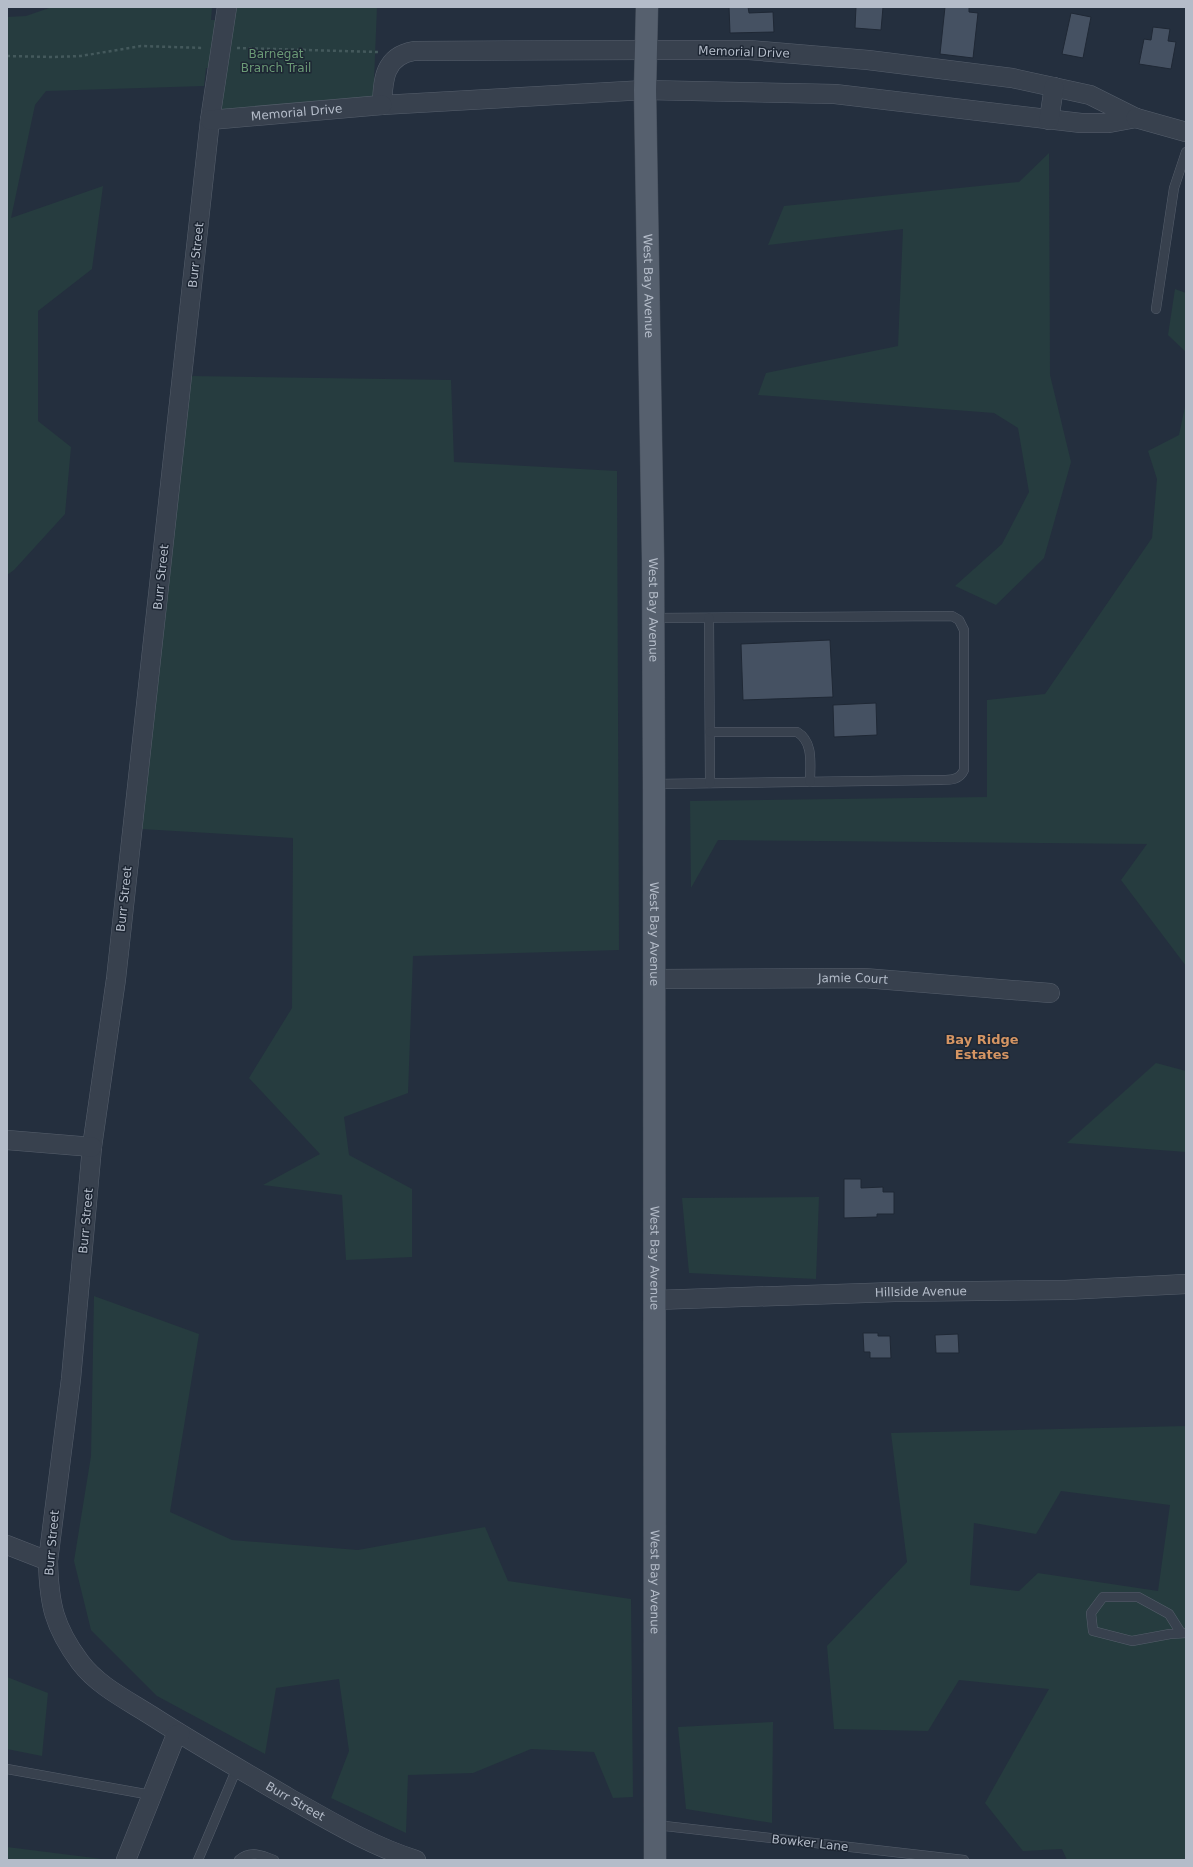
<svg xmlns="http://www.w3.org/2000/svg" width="1193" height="1867" viewBox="0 0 1193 1867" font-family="'DejaVu Sans',sans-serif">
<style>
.green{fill:#263c3f;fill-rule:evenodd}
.building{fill:#455162;stroke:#1f2835}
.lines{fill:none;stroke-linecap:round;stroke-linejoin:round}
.lane-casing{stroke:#565f6c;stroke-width:10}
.street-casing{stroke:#565f6c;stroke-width:20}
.primary-casing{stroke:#414a57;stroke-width:23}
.path{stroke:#44595c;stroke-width:2.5;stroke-dasharray:3 3;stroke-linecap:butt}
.lane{stroke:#38414e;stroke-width:9}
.street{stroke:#38414e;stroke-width:19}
.primary{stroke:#56606e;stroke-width:22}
.labels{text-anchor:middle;stroke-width:3;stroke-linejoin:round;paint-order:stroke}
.street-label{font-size:12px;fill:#b4bcc9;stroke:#1d2633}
.park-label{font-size:12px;fill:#6b9a76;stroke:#1d2633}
.neighbourhood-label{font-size:13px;font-weight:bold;fill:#d59563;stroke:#1d2633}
</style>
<rect width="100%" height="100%" fill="#242f3e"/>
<g class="green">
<path d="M 52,7 L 212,7 L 211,20 L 224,20 L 227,7 L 377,7 L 373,105 L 210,120 L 217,68 L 206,68 L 204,86 L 46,91 L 35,105 L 11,218 L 103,186 L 92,269 L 38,311 L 38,421 L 71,447 L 65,514 L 14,570 L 7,575 L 7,17 L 26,16 Z"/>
<path d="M 1049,153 L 1050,375 L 1071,462 L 1044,558 L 996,605 L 955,586 L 1002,544 L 1029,492 L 1018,428 L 994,413 L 758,395 L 766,373 L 898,346 L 903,229 L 768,245 L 784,206 L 1019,182 Z"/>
<path d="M 1175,289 L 1186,293 L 1186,352 L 1168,335 Z"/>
<path d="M 190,376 L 451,380 L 454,462 L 617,471 L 619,950 L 413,956 L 408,1093 L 344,1117 L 349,1155 L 412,1189 L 412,1257 L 346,1260 L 342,1195 L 263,1185 L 320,1154 L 249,1078 L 292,1008 L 293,838 L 141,829 Z"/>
<path d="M 1186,402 L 1186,966 L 1121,880 L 1147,844 L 718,840 L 691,888 L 690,801 L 987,797 L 987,700 L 1045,694 L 1152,538 L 1157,479 L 1148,451 L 1179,435 Z"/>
<path d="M 1156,1063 L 1186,1071 L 1186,1152 L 1067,1143 Z"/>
<path d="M 819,1197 L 816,1279 L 689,1273 L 682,1198 Z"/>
<path d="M 94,1296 L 199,1334 L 170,1512 L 232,1540 L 358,1550 L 485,1527 L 508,1581 L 631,1599 L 633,1797 L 613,1798 L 594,1752 L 531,1749 L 473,1773 L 408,1775 L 406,1833 L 331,1798 L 349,1751 L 339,1679 L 276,1688 L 265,1754 L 157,1696 L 91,1630 L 74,1561 L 91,1456 Z"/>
<path d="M 1186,1426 L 1186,1860 L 1067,1860 L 1062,1849 L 1023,1851 L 985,1803 L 1049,1689 L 959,1680 L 928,1731 L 834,1729 L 827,1646 L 907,1562 L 891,1433 ZM 1061,1491 L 1170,1505 L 1158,1591 L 1038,1573 L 1019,1591 L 970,1585 L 974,1523 L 1036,1534 Z"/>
<path d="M 7,1677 L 48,1693 L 42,1756 L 7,1749 Z"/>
<path d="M 773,1722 L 772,1823 L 686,1809 L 678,1727 Z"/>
<path d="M 7,1847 L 110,1860 L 7,1860 Z"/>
</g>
<g class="building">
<path d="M 729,7 L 748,7 L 749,13 L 773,12 L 774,32 L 730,33 Z"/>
<path d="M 856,7 L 883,7 L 881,30 L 855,28 Z"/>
<path d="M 945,7 L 969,7 L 969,12 L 978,13 L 973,58 L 940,54 Z"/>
<path d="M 1071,13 L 1091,17 L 1083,58 L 1062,54 Z"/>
<path d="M 1153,27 L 1170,29 L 1168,41 L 1176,42 L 1171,69 L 1139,64 L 1144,39 L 1151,40 Z"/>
<path d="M 830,640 L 833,697 L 743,700 L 741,644 Z"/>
<path d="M 876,703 L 877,735 L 834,737 L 833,705 Z"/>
<path d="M 844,1179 L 861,1179 L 861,1188 L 883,1187 L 883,1192 L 894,1192 L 894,1214 L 877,1214 L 877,1217 L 844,1218 Z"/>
<path d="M 863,1333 L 878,1333 L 878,1336 L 890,1336 L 891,1358 L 870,1358 L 870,1352 L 864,1352 Z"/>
<path d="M 958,1334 L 959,1353 L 936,1353 L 935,1335 Z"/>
</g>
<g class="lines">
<g class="lane-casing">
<g id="lane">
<path d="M 1156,309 L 1174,188 L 1186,152"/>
<path d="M 653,618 L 952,616 L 959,620 L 964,630 L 964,770 C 959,781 949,780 938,780 L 654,784"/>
<path d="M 709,618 L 710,783"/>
<path d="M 710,732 L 797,732 C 814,742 810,764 810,782"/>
<path d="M 1181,1633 L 1169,1614 L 1138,1597 L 1103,1597 L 1091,1613 L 1093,1631 L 1132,1641 L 1170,1634 L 1186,1633"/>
<path d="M 7,1769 L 151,1795"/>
<path d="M 656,1825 L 964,1860"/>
<path d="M 198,1860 L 237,1768"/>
<path d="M 239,1860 C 250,1850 262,1855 274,1860"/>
</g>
</g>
<g class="street-casing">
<g id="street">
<path id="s1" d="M 227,7 L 210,120 L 116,979 L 92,1147 L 71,1379 L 48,1561 C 49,1604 54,1627 80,1662 C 98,1686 127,1700 152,1716 C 197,1745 243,1771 289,1798 C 330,1821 371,1846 416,1860"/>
<path d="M 645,50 L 749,50 L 868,60 L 1012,78 L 1090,95 L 1136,118 L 1109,123 L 1081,123 L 835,94 L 645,90 L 382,105 C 383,80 384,56 414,51 Z"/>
<path d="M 1136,118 L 1186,132"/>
<path id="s2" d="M 210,120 L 382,105"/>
<path d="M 1049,120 L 1054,87"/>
<path id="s3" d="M 655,979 L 864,978 L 1050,993"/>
<path d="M 7,1140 L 92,1147"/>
<path id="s4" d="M 655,1300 L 895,1292 L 1065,1290 L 1186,1284"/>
<path d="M 7,1545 L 48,1561"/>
<path d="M 126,1860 L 176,1735 L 180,1734"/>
</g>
</g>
<g class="primary-casing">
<g id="primary">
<path id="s5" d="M 647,7 L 645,90 L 653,559 L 654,784 L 655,1860"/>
</g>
</g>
<g class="path">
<path d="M 237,48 L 378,52"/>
<path d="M 7,56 L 52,57 L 81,56 L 141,46 L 204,48"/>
</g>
<use href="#lane" class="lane"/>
<use href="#street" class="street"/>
<use href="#primary" class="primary"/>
</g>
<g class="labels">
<g class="street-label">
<text transform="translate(744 52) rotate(2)" y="4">Memorial Drive</text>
<text dy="4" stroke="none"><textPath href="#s2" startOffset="87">Memorial Drive</textPath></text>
<text transform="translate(196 255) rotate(-84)" y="4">Burr Street</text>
<text dy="4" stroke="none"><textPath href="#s5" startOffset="279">West Bay Avenue</textPath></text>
<text transform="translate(161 577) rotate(-84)" y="4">Burr Street</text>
<text dy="4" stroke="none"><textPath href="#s5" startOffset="603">West Bay Avenue</textPath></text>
<text transform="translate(124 899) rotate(-84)" y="4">Burr Street</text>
<text dy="4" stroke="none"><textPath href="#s5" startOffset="927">West Bay Avenue</textPath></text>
<text dy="4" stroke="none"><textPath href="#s3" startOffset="198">Jamie Court</textPath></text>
<text transform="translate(86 1221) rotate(-85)" y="4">Burr Street</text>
<text dy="4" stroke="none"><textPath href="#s5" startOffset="1251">West Bay Avenue</textPath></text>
<text dy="4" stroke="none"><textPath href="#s4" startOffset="266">Hillside Avenue</textPath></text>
<text transform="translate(52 1543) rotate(-85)" y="4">Burr Street</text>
<text dy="4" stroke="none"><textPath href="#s5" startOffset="1575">West Bay Avenue</textPath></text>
<text dy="4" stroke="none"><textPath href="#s1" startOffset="1930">Burr Street</textPath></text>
<text transform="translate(810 1843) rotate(6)" y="4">Bowker Lane</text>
</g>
<g class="park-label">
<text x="276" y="58">Barnegat<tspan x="276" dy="14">Branch Trail</tspan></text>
</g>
<g class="neighbourhood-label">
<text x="982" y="1044">Bay Ridge<tspan x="982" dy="15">Estates</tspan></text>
</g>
</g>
<rect width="1193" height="1867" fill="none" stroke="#b4bcc9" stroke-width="16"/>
</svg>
